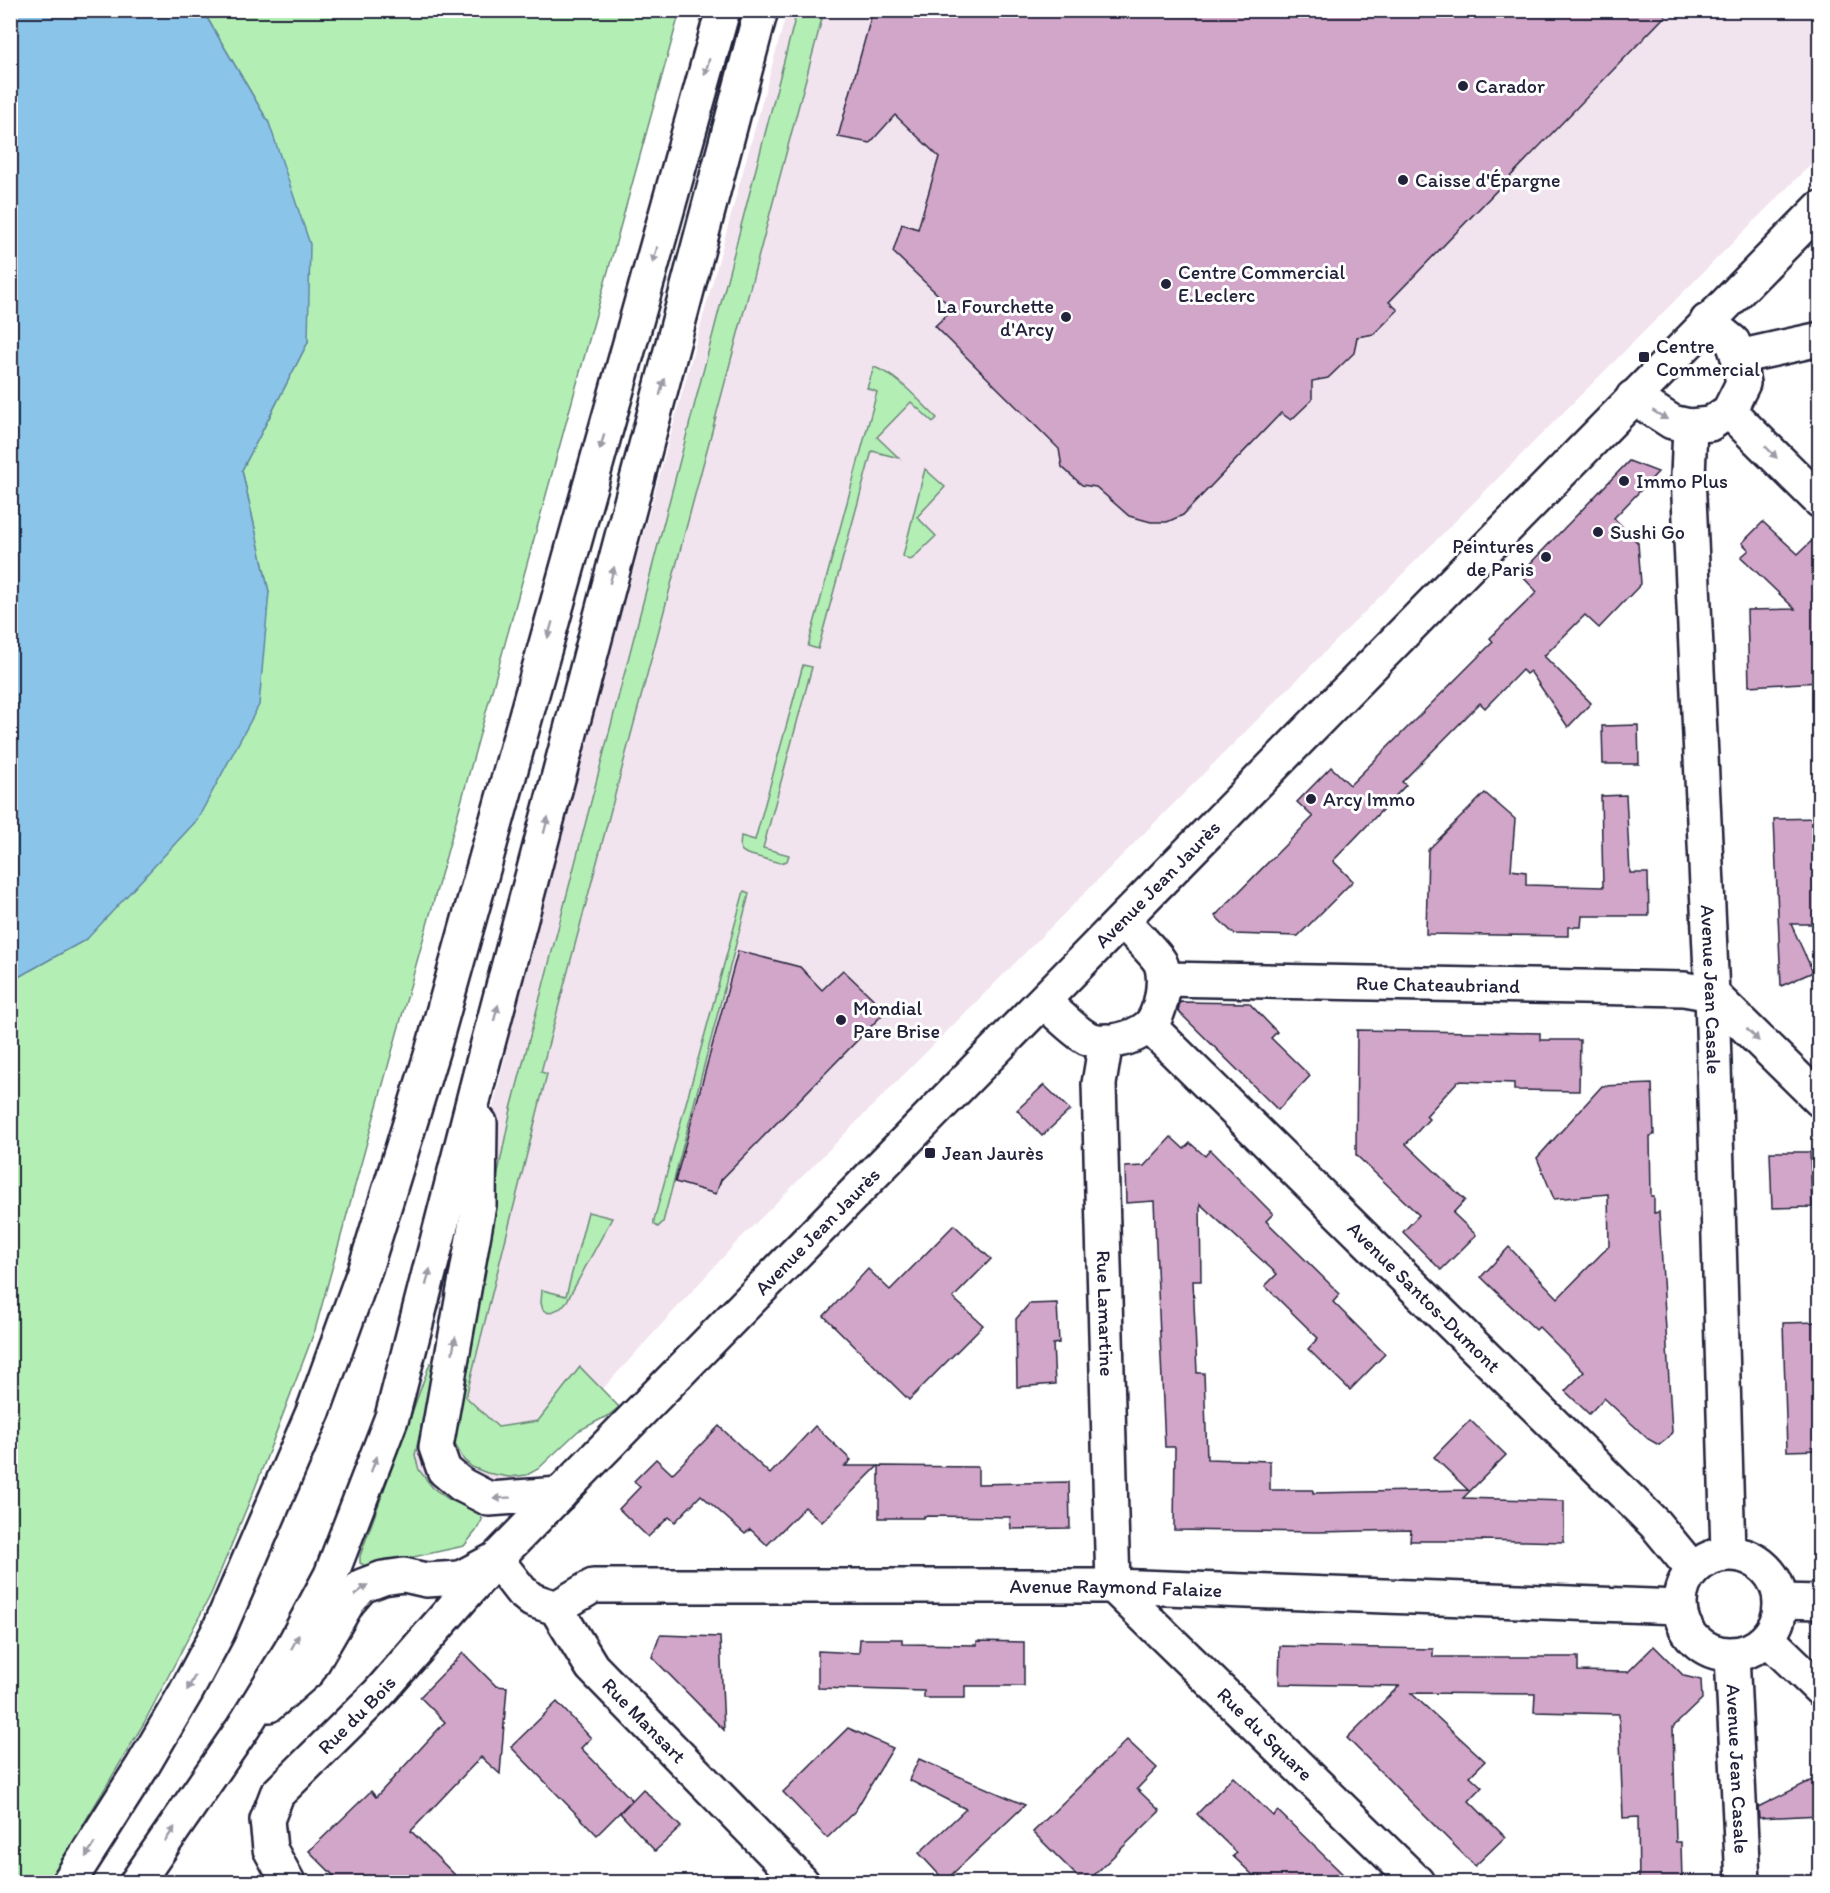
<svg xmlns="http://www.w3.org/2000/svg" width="1830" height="1893" viewBox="0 0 1830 1893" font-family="Itim,sans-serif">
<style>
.built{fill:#f2e4ef}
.green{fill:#b3efb5;stroke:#6a8878;stroke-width:1.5}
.water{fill:#8ac5e9;stroke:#6084a3;stroke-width:1.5}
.building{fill:#d2a6c9;stroke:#22223b;stroke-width:1.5}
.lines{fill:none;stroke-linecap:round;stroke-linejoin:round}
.minor-casing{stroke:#22223b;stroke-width:38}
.tertiary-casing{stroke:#22223b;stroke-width:38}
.secondary-casing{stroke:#22223b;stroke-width:38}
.minor{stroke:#fff;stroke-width:33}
.tertiary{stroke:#fff;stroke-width:33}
.secondary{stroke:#fff;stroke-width:33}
.oneway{fill:#9c9ca7}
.poi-dot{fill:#22223b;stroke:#fff;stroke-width:2}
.labels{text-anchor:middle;stroke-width:6;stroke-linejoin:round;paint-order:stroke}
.poi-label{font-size:20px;fill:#22223b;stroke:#fff;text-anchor:start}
.street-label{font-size:20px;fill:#22223b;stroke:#fff}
</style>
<rect width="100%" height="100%" fill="#fff"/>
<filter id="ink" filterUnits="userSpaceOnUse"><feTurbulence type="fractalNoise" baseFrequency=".0167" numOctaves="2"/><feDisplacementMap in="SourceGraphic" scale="12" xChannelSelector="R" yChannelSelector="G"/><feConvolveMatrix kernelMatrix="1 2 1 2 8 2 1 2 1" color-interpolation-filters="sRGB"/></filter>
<g filter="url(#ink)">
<path class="built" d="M 787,11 L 1819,11 L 1819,156 L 736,1243 L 462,1543 L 362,1561 L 433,1362 L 538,917 Z"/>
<g class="green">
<path d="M 203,11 L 680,11 L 315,1330 L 255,1488 L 211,1594 L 144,1723 L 49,1882 L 11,1882 L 11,981 L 87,939 L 269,592 L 242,470 L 308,342 L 269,123 Z"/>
<path d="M 797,11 L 824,11 L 541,1072 L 547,1074 L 466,1397 L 498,1427 L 538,1421 L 580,1367 L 619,1407 L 609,1415 L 578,1431 L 538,1469 L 527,1475 L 509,1477 L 487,1473 L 472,1467 L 464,1460 L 456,1446 L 451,1429 L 458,1369 L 511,1109 Z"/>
<path d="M 874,367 C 900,377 917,399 937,418 L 933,422 L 911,402 L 877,437 L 899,458 L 872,451 L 818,649 L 808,646 L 877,392 L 867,388 Z"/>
<path d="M 925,469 L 945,487 L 917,517 L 936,536 L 912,559 L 909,560 L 903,556 Z"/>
<path d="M 803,665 L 812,667 L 763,848 L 789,855 L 787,861 L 780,863 L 747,854 L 742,851 L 740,847 L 741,836 L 755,840 Z"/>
<path d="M 744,891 L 749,893 L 748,898 L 663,1222 L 658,1227 L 654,1224 L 654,1220 Z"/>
<path d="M 588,1212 L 612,1218 L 567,1301 L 561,1308 L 549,1313 L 543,1310 L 541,1303 L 542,1290 L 566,1296 Z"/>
<path d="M 430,1363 L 435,1365 L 415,1455 L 419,1470 L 433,1488 L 450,1500 L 476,1510 L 481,1515 L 482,1520 L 476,1531 L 464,1546 L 367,1567 L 360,1563 L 360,1556 Z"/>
</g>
<path class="water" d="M 11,10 L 203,11 L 269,123 L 310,244 L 308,342 L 242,470 L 269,592 L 259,705 L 197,820 L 87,939 L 11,981 Z"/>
<g class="building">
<path d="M 873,10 L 1671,10 L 1389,302 L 1398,310 L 1374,334 L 1357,337 L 1354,353 L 1328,378 L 1312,381 L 1312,400 L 1291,420 L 1281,413 L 1183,515 L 1167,522 L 1151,522 L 1129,516 L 1096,487 L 1082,485 L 1062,467 L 1059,449 L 935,326 L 953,309 L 893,252 L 902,224 L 918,229 L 939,157 L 895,115 L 870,143 L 838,137 Z"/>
<path d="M 1629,461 L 1658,472 L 1614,518 L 1638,543 L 1641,584 L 1599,628 L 1585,615 L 1544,656 L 1591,703 L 1568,727 L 1530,671 L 1526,674 L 1522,670 L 1485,708 L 1480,703 L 1402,782 L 1406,785 L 1333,861 L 1353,881 L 1298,936 L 1234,934 L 1215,916 L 1313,817 L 1297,802 L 1331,767 L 1350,785 L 1493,642 L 1490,638 L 1537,592 L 1520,574 Z"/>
<path d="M 1763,522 L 1798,554 L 1820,533 L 1820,682 L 1749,686 L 1747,610 L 1795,609 L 1741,557 L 1749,550 L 1742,543 Z"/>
<path d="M 1638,725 L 1639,764 L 1603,764 L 1602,726 Z"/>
<path d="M 1485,793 L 1515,819 L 1511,870 L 1526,872 L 1526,885 L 1603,887 L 1601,796 L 1626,795 L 1630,873 L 1648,873 L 1649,916 L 1582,916 L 1581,927 L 1568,927 L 1568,936 L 1426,934 L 1428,850 Z"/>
<path d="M 1820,818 L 1820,924 L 1791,924 L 1813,972 L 1781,986 L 1774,819 Z"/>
<path d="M 738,951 L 800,967 L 822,990 L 843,970 L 886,1011 L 721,1180 L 716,1194 L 675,1182 Z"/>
<path d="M 1180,1002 L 1249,1003 L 1277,1032 L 1271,1038 L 1310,1076 L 1278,1110 L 1178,1011 Z"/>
<path d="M 1357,1030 L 1540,1033 L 1540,1040 L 1580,1040 L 1579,1091 L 1514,1090 L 1514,1083 L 1458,1081 L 1426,1116 L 1429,1119 L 1406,1144 L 1465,1200 L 1453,1213 L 1476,1235 L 1441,1270 L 1403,1232 L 1419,1215 L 1356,1155 Z"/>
<path d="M 1652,1084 L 1654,1135 L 1650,1136 L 1651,1196 L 1654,1196 L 1654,1213 L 1659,1212 L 1672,1432 L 1668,1438 L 1659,1445 L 1648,1439 L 1604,1398 L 1589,1414 L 1565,1391 L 1584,1372 L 1539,1327 L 1536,1330 L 1481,1277 L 1509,1247 L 1558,1298 L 1609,1246 L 1608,1194 L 1554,1199 L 1537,1158 L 1602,1086 Z"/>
<path d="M 1044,1085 L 1070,1110 L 1042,1136 L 1017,1110 Z"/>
<path d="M 1171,1137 L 1184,1149 L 1190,1143 L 1205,1156 L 1210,1150 L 1273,1214 L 1266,1221 L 1340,1294 L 1333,1302 L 1385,1354 L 1350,1390 L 1308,1349 L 1318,1338 L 1265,1286 L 1277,1274 L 1200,1204 L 1201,1281 L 1193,1281 L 1197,1373 L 1204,1373 L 1207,1459 L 1270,1461 L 1270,1490 L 1313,1490 L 1313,1493 L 1468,1490 L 1434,1457 L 1470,1420 L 1506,1455 L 1463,1498 L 1564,1501 L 1564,1542 L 1482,1540 L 1482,1541 L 1410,1541 L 1411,1530 L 1318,1532 L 1174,1530 L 1175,1447 L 1165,1447 L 1154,1201 L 1126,1203 L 1125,1167 L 1144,1166 Z"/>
<path d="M 1770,1152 L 1810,1152 L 1812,1207 L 1772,1208 Z"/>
<path d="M 954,1225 L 991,1259 L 953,1298 L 983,1325 L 909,1400 L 824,1316 L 868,1269 L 890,1290 Z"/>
<path d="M 1057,1303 L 1059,1343 L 1053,1344 L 1055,1384 L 1017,1387 L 1016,1319 L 1029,1304 Z"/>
<path d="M 1820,1322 L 1820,1450 L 1787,1451 L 1783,1323 Z"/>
<path d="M 719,1426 L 770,1474 L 815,1426 L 851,1460 L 845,1466 L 878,1466 L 822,1522 L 805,1507 L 767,1545 L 750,1529 L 745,1534 L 701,1495 L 675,1522 L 669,1517 L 648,1537 L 619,1509 L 640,1487 L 634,1481 L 656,1459 L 672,1474 Z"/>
<path d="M 879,1466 L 978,1467 L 978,1484 L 1069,1482 L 1070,1528 L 1011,1529 L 1010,1517 L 924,1516 L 924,1518 L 879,1518 Z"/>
<path d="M 660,1635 L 720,1637 L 724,1730 L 652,1657 Z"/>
<path d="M 860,1639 L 902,1639 L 902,1644 L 977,1645 L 977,1641 L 1024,1642 L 1024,1686 L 965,1686 L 965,1698 L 924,1698 L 924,1691 L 818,1688 L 818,1651 L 859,1653 Z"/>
<path d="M 1280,1646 L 1433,1649 L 1433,1657 L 1578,1657 L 1578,1671 L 1628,1672 L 1654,1646 L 1684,1676 L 1701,1680 L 1702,1699 L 1673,1727 L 1676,1842 L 1681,1842 L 1682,1882 L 1639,1882 L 1638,1817 L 1623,1818 L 1619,1714 L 1534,1712 L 1535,1694 L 1411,1693 L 1485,1761 L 1470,1776 L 1482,1787 L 1469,1801 L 1505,1837 L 1475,1866 L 1347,1738 L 1399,1686 L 1279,1684 Z"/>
<path d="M 463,1653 L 496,1686 L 507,1687 L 500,1774 L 481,1757 L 411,1831 L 462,1882 L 340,1882 L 309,1851 L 371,1791 L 376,1797 L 445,1722 L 420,1697 Z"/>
<path d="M 557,1702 L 591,1738 L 581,1748 L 632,1800 L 597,1835 L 511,1747 Z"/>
<path d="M 848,1728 L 893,1748 L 855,1811 L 827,1838 L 783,1792 Z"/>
<path d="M 1127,1740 L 1157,1768 L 1137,1789 L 1160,1811 L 1087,1882 L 1083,1882 L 1033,1832 Z"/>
<path d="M 919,1759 L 1025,1805 L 945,1881 L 919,1853 L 966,1809 L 909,1780 Z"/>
<path d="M 1820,1776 L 1820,1815 L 1759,1818 L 1758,1807 Z"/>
<path d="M 1233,1777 L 1273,1816 L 1278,1811 L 1351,1882 L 1260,1882 L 1233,1856 L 1237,1853 L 1197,1814 Z"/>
<path d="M 643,1789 L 681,1827 L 655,1851 L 620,1813 Z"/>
</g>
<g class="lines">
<g class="minor-casing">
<g id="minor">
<path d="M 1738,357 L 1820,339"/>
<path d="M 1633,397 L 1672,422 L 1690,426 L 1710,424 L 1729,411 L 1743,383 L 1738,357 L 1733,342 L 1707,321"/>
<path d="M 1729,411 L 1820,501"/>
<path id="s1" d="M 1690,426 L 1688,476 L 1712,994 L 1728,1553"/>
<path id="s2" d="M 1165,979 L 1684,989 L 1712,994 L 1820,1100"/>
<path d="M 1044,1002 C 1055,1011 1075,1032 1087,1038 C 1105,1046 1133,1039 1148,1027 C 1161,1016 1168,978 1160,962 C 1155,953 1131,930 1123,921"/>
<path id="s3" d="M 1149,1026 L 1655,1524 L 1693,1570"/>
<path id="s4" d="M 1106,1041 L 1099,1084 L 1113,1586 L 1417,1882"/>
<circle cx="1730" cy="1604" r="50"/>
<path d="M 1781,1601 L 1820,1602"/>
<path id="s5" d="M 556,1608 L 593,1586 L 1113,1586 L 1679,1607"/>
<path d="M 1767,1638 L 1820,1689"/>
<path id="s6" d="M 1732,1655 L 1743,1882"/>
<path id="s7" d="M 288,1882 L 270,1849 L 267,1820 L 277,1794 L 378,1694 L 496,1559 L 521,1591 L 532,1600 L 556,1608 L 592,1667 L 802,1882"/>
</g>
</g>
<g class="tertiary-casing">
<g id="tertiary">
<path id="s8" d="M 496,1559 L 1820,208"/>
</g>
</g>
<g class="secondary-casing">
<g id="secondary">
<path d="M 480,1123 L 479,1205 L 436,1447 L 444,1470 L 462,1485 L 489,1499 L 560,1494"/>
<path d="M 269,1705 L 308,1671 L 348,1602 L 362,1586 L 383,1578 L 404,1575 L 426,1580 L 460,1578 L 496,1559"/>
<path d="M 69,1882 L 142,1767 L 186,1692 L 218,1632 L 313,1412 L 366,1266 L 432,1052 L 723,10"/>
<path d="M 137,1882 L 243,1728 L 291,1650 L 331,1575 L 392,1417 L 481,1070 L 761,10"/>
</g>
</g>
<use href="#minor" class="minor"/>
<use href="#tertiary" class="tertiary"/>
<use href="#secondary" class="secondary"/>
</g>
<defs><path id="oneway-solid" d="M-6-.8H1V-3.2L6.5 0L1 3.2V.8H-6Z" transform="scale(1.5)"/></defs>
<g class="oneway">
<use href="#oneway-solid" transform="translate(707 67) rotate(106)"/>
<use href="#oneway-solid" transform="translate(655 255) rotate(106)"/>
<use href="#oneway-solid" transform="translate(662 387) rotate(-75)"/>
<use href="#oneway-solid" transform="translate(1660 415) rotate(31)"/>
<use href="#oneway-solid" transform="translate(602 442) rotate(106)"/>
<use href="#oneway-solid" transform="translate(1771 452) rotate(45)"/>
<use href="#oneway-solid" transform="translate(612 575) rotate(-75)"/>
<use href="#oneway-solid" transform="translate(550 630) rotate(106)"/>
<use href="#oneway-solid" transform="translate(546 825) rotate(-75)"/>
<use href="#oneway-solid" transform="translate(496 1013) rotate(-75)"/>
<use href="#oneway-solid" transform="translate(1753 1035) rotate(45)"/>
<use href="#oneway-solid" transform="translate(428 1277) rotate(-76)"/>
<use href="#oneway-solid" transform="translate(454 1345) rotate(-80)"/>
<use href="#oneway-solid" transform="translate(374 1464) rotate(-69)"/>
<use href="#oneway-solid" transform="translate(502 1498) rotate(176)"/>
<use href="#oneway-solid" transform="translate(361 1590) rotate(-38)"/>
<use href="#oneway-solid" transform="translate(295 1642) rotate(-62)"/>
<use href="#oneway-solid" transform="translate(191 1683) rotate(118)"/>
<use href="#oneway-solid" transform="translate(170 1834) rotate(-56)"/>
<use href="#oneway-solid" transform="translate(90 1850) rotate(122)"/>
</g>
</g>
<g class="poi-dot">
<circle cx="1463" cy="86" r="6"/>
<circle cx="1403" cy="180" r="6"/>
<circle cx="1166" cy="284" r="6"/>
<circle cx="1066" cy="317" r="6"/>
<rect x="1638" y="351" width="12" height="12" rx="3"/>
<circle cx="1624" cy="481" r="6"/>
<circle cx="1598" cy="532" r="6"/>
<circle cx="1546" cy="557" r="6"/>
<circle cx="1311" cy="799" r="6"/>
<circle cx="841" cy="1020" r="6"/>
<rect x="924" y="1147" width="12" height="12" rx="3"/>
</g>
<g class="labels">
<g class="poi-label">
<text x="1475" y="93">Carador</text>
<text x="1415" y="187">Caisse d'Épargne</text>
<text x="1178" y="279">Centre Commercial<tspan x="1178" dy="23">E.Leclerc</tspan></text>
<text x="1054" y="313" text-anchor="end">La Fourchette<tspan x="1054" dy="23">d'Arcy</tspan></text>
<text x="1656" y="353">Centre<tspan x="1656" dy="23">Commercial</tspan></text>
<text x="1636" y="488">Immo Plus</text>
<text x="1610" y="539">Sushi Go</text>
<text x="1534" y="553" text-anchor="end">Peintures<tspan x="1534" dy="23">de Paris</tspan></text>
<text x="1323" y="806">Arcy Immo</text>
<text x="853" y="1015">Mondial<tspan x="853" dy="23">Pare Brise</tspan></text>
<text x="942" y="1160">Jean Jaurès</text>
</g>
<g class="street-label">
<text dy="7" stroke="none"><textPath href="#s8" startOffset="945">Avenue Jean Jaurès</textPath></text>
<text dy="7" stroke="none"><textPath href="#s2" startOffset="273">Rue Chateaubriand</textPath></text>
<text dy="7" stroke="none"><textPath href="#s1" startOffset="564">Avenue Jean Casale</textPath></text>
<text dy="7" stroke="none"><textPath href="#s8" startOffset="459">Avenue Jean Jaurès</textPath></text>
<text dy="7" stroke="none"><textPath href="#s3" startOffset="386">Avenue Santos-Dumont</textPath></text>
<text dy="7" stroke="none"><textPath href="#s4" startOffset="273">Rue Lamartine</textPath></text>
<text dy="7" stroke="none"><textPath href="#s5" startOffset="566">Avenue Raymond Falaize</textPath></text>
<text dy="7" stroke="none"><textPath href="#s7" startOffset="207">Rue du Bois</textPath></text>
<text dy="7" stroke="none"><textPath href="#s7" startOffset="640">Rue Mansart</textPath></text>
<text dy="7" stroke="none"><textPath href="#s4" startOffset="758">Rue du Square</textPath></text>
<text dy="7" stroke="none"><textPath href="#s6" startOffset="114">Avenue Jean Casale</textPath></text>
</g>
</g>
<rect width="1830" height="1893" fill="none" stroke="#fff" stroke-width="36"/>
<rect x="18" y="18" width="1794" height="1857" fill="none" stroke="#22223b" stroke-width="2" filter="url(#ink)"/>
</svg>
